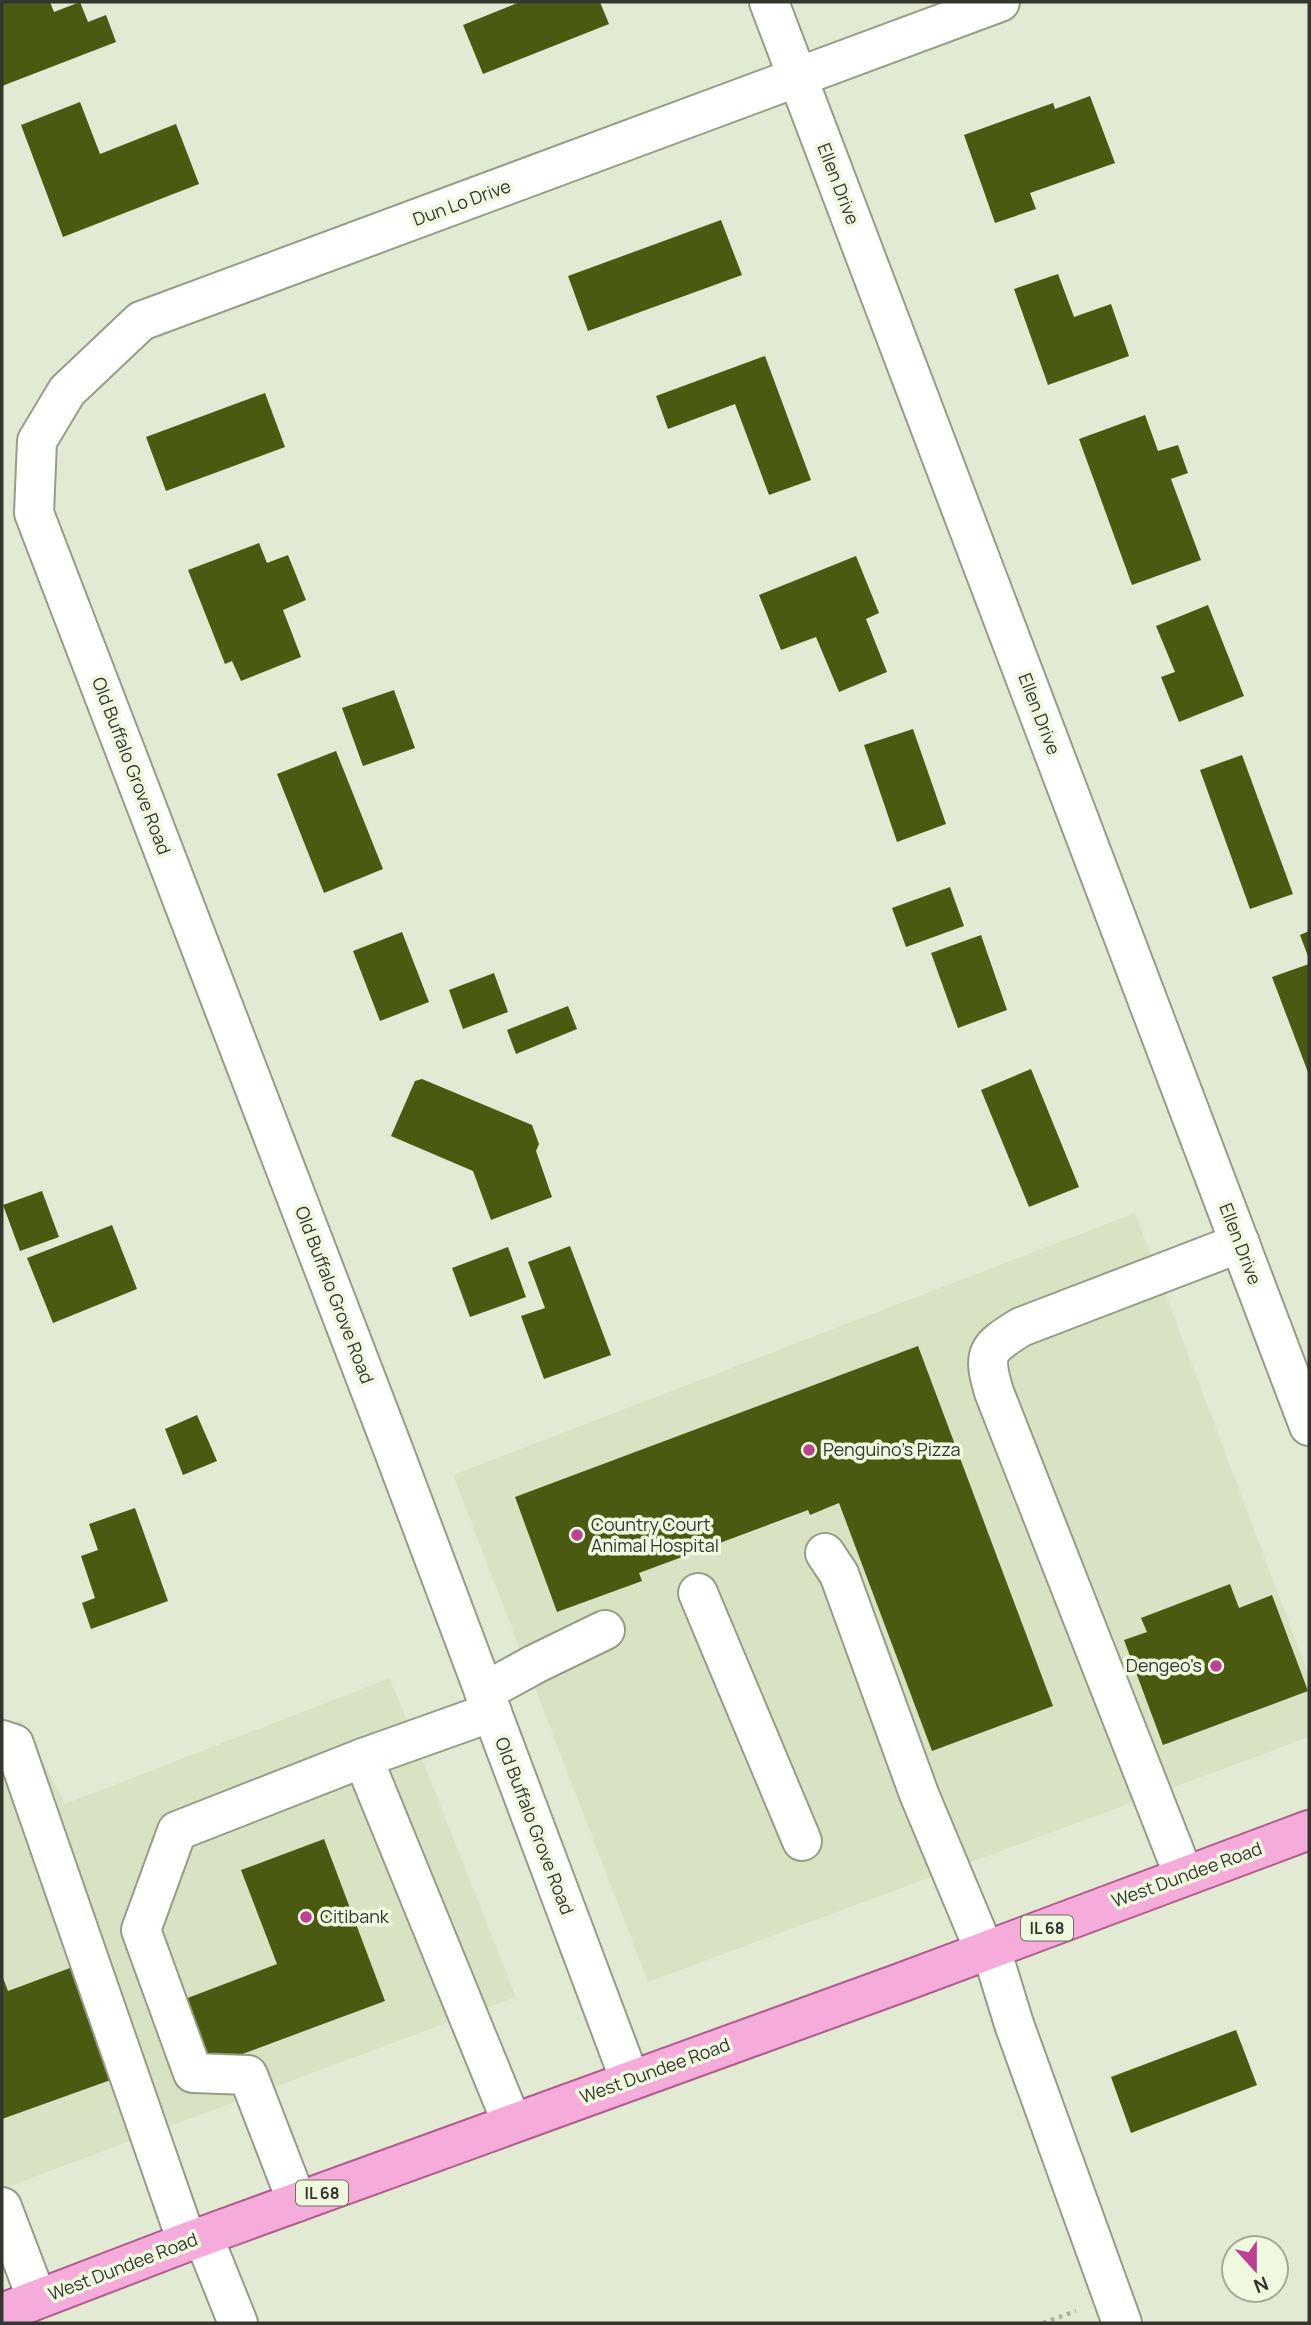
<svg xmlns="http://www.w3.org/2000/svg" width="1311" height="2325" viewBox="0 0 1311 2325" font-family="Manrope,sans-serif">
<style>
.built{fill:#d9e3c4}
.building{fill:#4a5a11}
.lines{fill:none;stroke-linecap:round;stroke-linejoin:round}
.minor-casing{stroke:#969d87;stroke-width:42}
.major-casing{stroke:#ae5e8d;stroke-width:42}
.path{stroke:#abb19e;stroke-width:4.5;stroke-dasharray:3.5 5;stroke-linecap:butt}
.minor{stroke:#fff;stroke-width:38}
.major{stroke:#f6acda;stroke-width:38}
.poi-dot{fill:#bc4192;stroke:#f0f8e0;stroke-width:2.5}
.labels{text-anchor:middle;stroke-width:7;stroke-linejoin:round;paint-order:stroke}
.shield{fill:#f0f8e0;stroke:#6c7063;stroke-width:2}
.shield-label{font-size:16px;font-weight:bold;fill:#33362d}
.street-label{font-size:18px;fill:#33362d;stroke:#f0f8e0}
.poi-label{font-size:18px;fill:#33362d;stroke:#f0f8e0;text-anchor:start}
</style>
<rect width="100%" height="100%" fill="#e3ead3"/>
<g class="built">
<path d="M 1135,1213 L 1309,1676 L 1309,1737 L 648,1982 L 453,1475 Z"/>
<path d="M 390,1678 L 516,1997 L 2,2189 L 2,1727 L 21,1720 L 65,1804 Z"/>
</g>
<g class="building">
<path d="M 2,2 L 50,2 L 54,12 L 80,2 L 88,22 L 106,15 L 116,42 L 2,86 Z"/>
<path d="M 520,2 L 600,2 L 609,24 L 483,74 L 463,25 Z"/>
<path d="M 1090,96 L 1115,163 L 1030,193 L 1036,209 L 995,223 L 964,135 L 1053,103 L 1055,109 Z"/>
<path d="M 80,102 L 100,154 L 176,124 L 199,184 L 63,237 L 21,125 Z"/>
<path d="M 721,220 L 742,275 L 588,331 L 568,276 Z"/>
<path d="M 1058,274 L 1074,317 L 1111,304 L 1129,356 L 1048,385 L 1014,289 Z"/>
<path d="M 765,356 L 811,480 L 769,495 L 735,404 L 668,429 L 656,396 Z"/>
<path d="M 265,393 L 285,447 L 166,491 L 146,437 Z"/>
<path d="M 1145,415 L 1158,451 L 1178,445 L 1188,473 L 1171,479 L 1201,560 L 1132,585 L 1079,439 Z"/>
<path d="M 259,543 L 267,563 L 288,555 L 306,600 L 283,610 L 301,657 L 241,681 L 232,661 L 225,664 L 188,570 Z"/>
<path d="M 856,556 L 879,613 L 866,619 L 887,672 L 839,692 L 816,637 L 781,650 L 759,595 Z"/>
<path d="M 1208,605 L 1244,696 L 1179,722 L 1161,677 L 1175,672 L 1156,626 Z"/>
<path d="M 394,690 L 415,748 L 363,766 L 342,708 Z"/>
<path d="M 913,729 L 946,824 L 897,842 L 864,745 Z"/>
<path d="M 336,751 L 383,869 L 324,893 L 277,774 Z"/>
<path d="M 1242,755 L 1293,894 L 1250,909 L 1200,770 Z"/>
<path d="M 950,887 L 964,926 L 906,947 L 892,908 Z"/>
<path d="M 1309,931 L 1309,959 L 1300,935 Z"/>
<path d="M 402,932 L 429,1002 L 380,1021 L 353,951 Z"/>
<path d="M 981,935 L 1007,1010 L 958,1028 L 931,953 Z"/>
<path d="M 1309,964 L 1309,1075 L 1272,977 Z"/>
<path d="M 494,973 L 508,1012 L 463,1029 L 449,990 Z"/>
<path d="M 568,1006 L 577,1029 L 516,1054 L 507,1030 Z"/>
<path d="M 1031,1069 L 1079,1187 L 1029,1207 L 981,1090 Z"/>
<path d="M 422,1079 L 532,1125 L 539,1144 L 536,1151 L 552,1197 L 491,1220 L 473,1171 L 391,1136 L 415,1081 Z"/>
<path d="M 42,1191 L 59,1237 L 20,1251 L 3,1205 Z"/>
<path d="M 112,1225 L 137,1289 L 53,1323 L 27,1258 Z"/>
<path d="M 570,1246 L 611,1355 L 544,1379 L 521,1316 L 545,1308 L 528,1262 Z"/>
<path d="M 508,1247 L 526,1297 L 470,1317 L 452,1268 Z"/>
<path d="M 918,1346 L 1053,1706 L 932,1751 L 839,1503 L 810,1515 L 808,1510 L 639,1573 L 642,1581 L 557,1612 L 515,1497 Z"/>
<path d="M 197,1415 L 217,1461 L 183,1475 L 165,1429 Z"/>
<path d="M 135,1508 L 168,1601 L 91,1629 L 82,1603 L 95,1598 L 81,1556 L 98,1550 L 89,1524 Z"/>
<path d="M 1230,1584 L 1239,1608 L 1272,1595 L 1308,1691 L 1163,1745 L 1124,1640 L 1147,1632 L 1141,1618 Z"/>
<path d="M 324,1839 L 385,2001 L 210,2066 L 185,1999 L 277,1964 L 241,1870 Z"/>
<path d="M 78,1965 L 119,2077 L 2,2119 L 2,1975 L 8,1991 Z"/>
<path d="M 1236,2030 L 1257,2085 L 1131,2133 L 1111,2077 Z"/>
</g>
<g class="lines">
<g class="minor-casing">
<g id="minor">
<path d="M 769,2 L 1309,1426"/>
<path d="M 825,1553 L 839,1574 L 919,1794 L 985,1952"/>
<path d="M 698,1593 L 802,1841"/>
<path d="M 484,1692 L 535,1664 L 605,1630"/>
<path d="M 492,1712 L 363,1758 L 512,2123"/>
<path d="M 2,1740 L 14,1744 L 187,2242"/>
<path d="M 1184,1876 L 994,1392 C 982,1352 987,1348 1021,1327 L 1240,1243"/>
<path d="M 991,1949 L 1014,2024 L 1122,2323"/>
<path d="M 630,2080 L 393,1449 L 34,513 L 37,441 L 67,391 L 141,321 L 1000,2"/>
<path d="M 297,2202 L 248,2075 L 193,2073 L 141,1930 L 177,1831 L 363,1758"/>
<path d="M 2,2207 L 37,2299"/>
<path d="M 203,2236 L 238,2323"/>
</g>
</g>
<g class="major-casing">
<path id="major" d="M 2,2313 L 187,2242 L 900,1983 L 1309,1830"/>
</g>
<path class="path" d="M 1043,2323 L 1076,2311"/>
<use href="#minor" class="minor"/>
<use href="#major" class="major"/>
</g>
<g class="poi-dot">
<circle cx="809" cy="1450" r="7"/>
<circle cx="577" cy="1535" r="7"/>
<circle cx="1216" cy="1666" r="7"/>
<circle cx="306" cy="1917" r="7"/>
</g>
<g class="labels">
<g class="shield">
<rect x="1021" y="1915.5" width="52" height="25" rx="5"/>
<rect x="296" y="2180.5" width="52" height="25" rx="5"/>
</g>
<g class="shield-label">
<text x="1047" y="1934">IL 68</text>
<text x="322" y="2199">IL 68</text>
</g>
<g class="street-label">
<text transform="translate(838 184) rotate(69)" y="6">Ellen Drive</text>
<text transform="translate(462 203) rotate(-20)" y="6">Dun Lo Drive</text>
<text transform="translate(1039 714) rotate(69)" y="6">Ellen Drive</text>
<text transform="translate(131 766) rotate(69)" y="6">Old Buffalo Grove Road</text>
<text transform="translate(1240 1244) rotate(69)" y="6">Ellen Drive</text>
<text transform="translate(334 1295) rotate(69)" y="6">Old Buffalo Grove Road</text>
<text transform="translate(534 1826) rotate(69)" y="6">Old Buffalo Grove Road</text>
<text transform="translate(1187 1875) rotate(-20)" y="6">West Dundee Road</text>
<text transform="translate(655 2071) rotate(-20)" y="6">West Dundee Road</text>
<text transform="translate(123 2267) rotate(-21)" y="6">West Dundee Road</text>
</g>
<g class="poi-label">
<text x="823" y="1456">Penguino's Pizza</text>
<text x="591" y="1531">Country Court<tspan x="591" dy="21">Animal Hospital</tspan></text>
<text x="1202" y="1672" text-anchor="end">Dengeo's</text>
<text x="320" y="1923">Citibank</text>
</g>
</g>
<rect width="1311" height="2325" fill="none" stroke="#33362d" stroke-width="7"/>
<g transform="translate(1255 2269) rotate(159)"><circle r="33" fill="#f0f8e0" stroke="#a4aa98" stroke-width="2"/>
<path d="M0-5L12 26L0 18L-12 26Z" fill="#bc4192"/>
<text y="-10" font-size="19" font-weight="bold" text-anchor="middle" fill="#33362d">N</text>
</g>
</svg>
